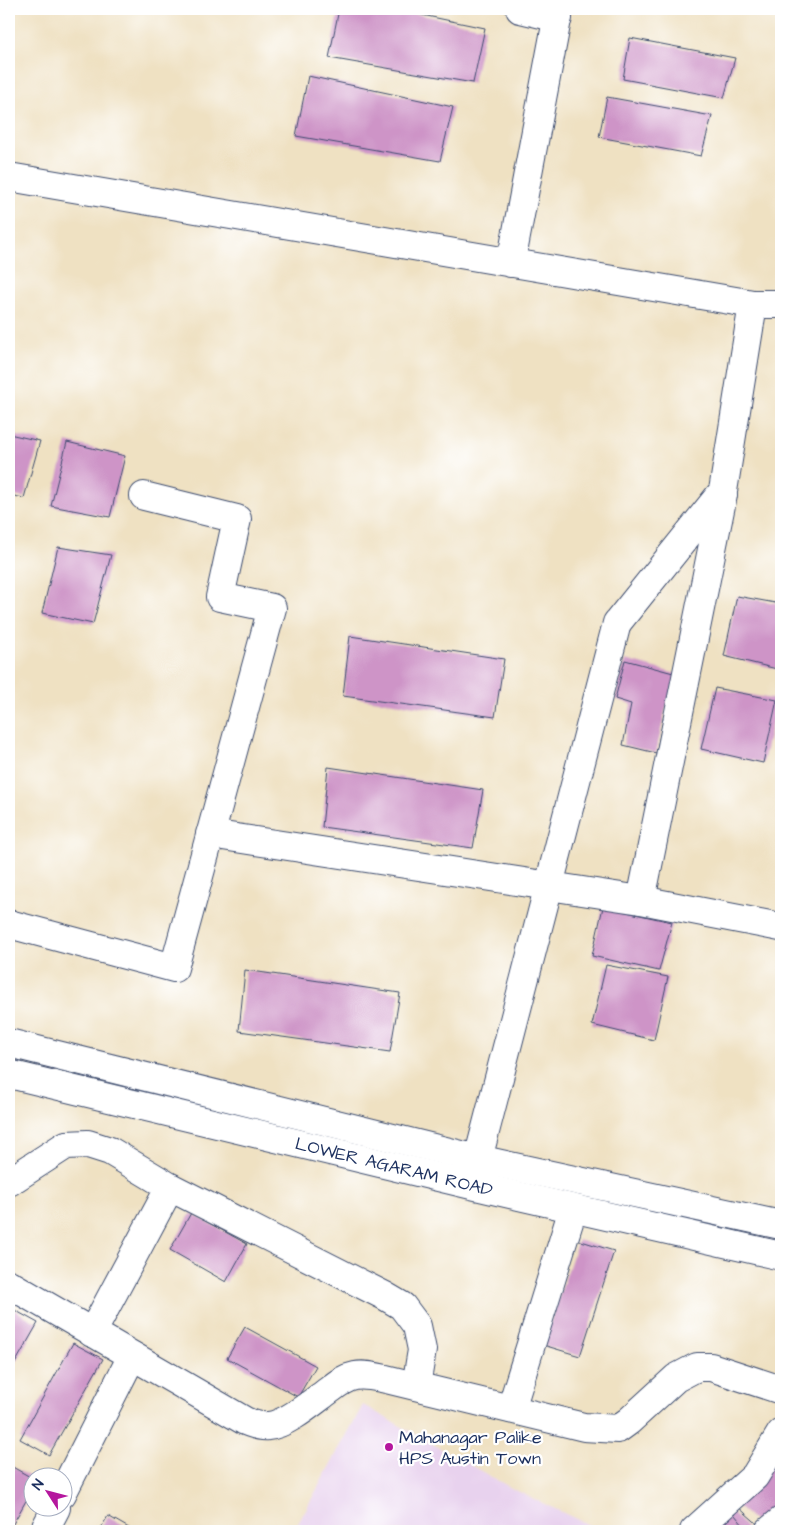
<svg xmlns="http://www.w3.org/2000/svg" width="790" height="1540" viewBox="0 0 790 1540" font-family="'Architects Daughter',sans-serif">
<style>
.built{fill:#e8d2ee}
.building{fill:#ce94c7}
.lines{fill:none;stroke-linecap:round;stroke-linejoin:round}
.minor-casing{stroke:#3b4a6d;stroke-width:30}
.major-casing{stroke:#3b4a6d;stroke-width:30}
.minor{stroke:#fff;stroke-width:28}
.major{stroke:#fff;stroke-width:28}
.poi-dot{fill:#b5179e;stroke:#fff;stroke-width:2}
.labels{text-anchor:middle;stroke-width:4.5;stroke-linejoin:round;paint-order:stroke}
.street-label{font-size:18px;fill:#1b2f5e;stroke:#fff}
.poi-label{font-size:18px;fill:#1b2f5e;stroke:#fff;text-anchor:start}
</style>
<rect width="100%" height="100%" fill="#fff"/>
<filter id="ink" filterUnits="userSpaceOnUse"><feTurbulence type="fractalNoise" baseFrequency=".02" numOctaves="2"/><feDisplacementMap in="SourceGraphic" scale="10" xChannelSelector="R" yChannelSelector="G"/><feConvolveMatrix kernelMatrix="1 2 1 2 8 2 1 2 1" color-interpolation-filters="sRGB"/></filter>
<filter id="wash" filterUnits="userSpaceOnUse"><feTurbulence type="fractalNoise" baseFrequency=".0096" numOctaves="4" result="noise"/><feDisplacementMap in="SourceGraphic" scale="20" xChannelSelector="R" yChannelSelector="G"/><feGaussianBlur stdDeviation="1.12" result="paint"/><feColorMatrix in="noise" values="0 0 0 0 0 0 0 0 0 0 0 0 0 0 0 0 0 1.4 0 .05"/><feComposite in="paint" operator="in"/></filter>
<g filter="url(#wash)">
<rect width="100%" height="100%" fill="#efe1c2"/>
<path class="built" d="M 363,1405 L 513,1489 L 591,1526 L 588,1531 L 294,1531 Z"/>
<g id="blocks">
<g class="building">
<path d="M 339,9 L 393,9 L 485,28 L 473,83 L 329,58 Z"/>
<path d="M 630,38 L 735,58 L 724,98 L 623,79 Z"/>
<path d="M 308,76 L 453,107 L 440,161 L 296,136 Z"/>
<path d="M 607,97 L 712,116 L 701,156 L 599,137 Z"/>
<path d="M 9,434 L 40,441 L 24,498 L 9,495 Z"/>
<path d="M 67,442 L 125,456 L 110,517 L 51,506 Z"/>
<path d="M 58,547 L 111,555 L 93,624 L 42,613 Z"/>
<path d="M 737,596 L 781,604 L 781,670 L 724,656 Z"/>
<path d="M 350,636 L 504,659 L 495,717 L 343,696 Z"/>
<path d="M 625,660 L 677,674 L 665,712 L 656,753 L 623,745 L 631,704 L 615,699 Z"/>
<path d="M 715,688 L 777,700 L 763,763 L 701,749 Z"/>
<path d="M 328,767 L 483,790 L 473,848 L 322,827 Z"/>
<path d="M 603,907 L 672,922 L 659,971 L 592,956 Z"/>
<path d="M 606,965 L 668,977 L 654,1040 L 592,1025 Z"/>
<path d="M 245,970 L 400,993 L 390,1052 L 239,1031 Z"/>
<path d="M 191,1213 L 247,1244 L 226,1282 L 170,1250 Z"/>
<path d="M 578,1240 L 614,1251 L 580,1356 L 543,1345 Z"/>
<path d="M 9,1307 L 38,1323 L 9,1374 Z"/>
<path d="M 245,1327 L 316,1366 L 298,1397 L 227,1358 Z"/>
<path d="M 73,1343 L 103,1359 L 49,1455 L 20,1439 Z"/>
<path d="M 781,1453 L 781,1502 L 761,1527 L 737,1506 Z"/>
<path d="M 9,1465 L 32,1478 L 32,1490 L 9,1531 Z"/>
<path d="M 730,1509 L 748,1531 L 703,1531 Z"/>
<path d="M 108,1516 L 134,1531 L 99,1531 Z"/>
</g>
</g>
</g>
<g filter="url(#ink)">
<use href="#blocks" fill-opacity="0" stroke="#3b4a6d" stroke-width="1"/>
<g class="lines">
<g class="minor-casing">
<g id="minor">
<path d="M 520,9 L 558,18"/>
<path d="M 9,177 L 753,304 L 781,304"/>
<path d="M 511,263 L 559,9"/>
<path d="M 210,834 L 641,900 L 780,927"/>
<path d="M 641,900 L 723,495"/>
<path d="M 9,924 L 174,968 L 272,608 L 220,597 L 237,519 L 144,496"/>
<path d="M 9,1182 L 66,1145 L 88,1144 L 110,1151 L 170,1187 L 385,1296 L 402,1306 L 417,1326 L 422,1350 L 416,1386"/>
<path d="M 472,1182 L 617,623 L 723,491 L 753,304"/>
<path d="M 9,1284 L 245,1421 C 252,1424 260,1427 268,1426 C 286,1425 313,1402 328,1391 C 336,1385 344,1378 355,1376 C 365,1374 376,1377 386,1379 L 584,1427 L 618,1429 L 629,1421 L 676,1378 L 697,1367 L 711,1367 L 781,1390"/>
<path d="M 92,1333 L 170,1187"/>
<path d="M 511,1409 L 573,1209"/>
<path d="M 62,1494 L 132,1356"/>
<path d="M 44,1531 L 56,1508"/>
<path d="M 694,1531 L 755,1476 L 781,1433"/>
<path d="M 769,1531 L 781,1521"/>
</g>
</g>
<g class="major-casing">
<g id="major">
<path d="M 9,1043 L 478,1159 L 781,1225"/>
<path id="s1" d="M 9,1074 L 471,1185 L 781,1256"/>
</g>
</g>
<use href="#minor" class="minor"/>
<use href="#major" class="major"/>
</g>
</g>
<circle class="poi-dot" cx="389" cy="1447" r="5"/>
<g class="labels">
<g class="street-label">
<text dy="6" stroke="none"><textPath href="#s1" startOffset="396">LOWER AGARAM ROAD</textPath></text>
</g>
<g class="poi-label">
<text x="399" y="1443">Mahanagar Palike<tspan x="399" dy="21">HPS Austin Town</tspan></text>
</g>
</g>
<rect width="790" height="1540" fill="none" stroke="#fff" stroke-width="30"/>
<g transform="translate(48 1492) rotate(306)"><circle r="24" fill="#ffffff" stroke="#a4acbf"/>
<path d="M0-4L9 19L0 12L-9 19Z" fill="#b5179e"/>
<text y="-8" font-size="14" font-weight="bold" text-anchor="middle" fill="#1b2f5e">N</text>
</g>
</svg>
